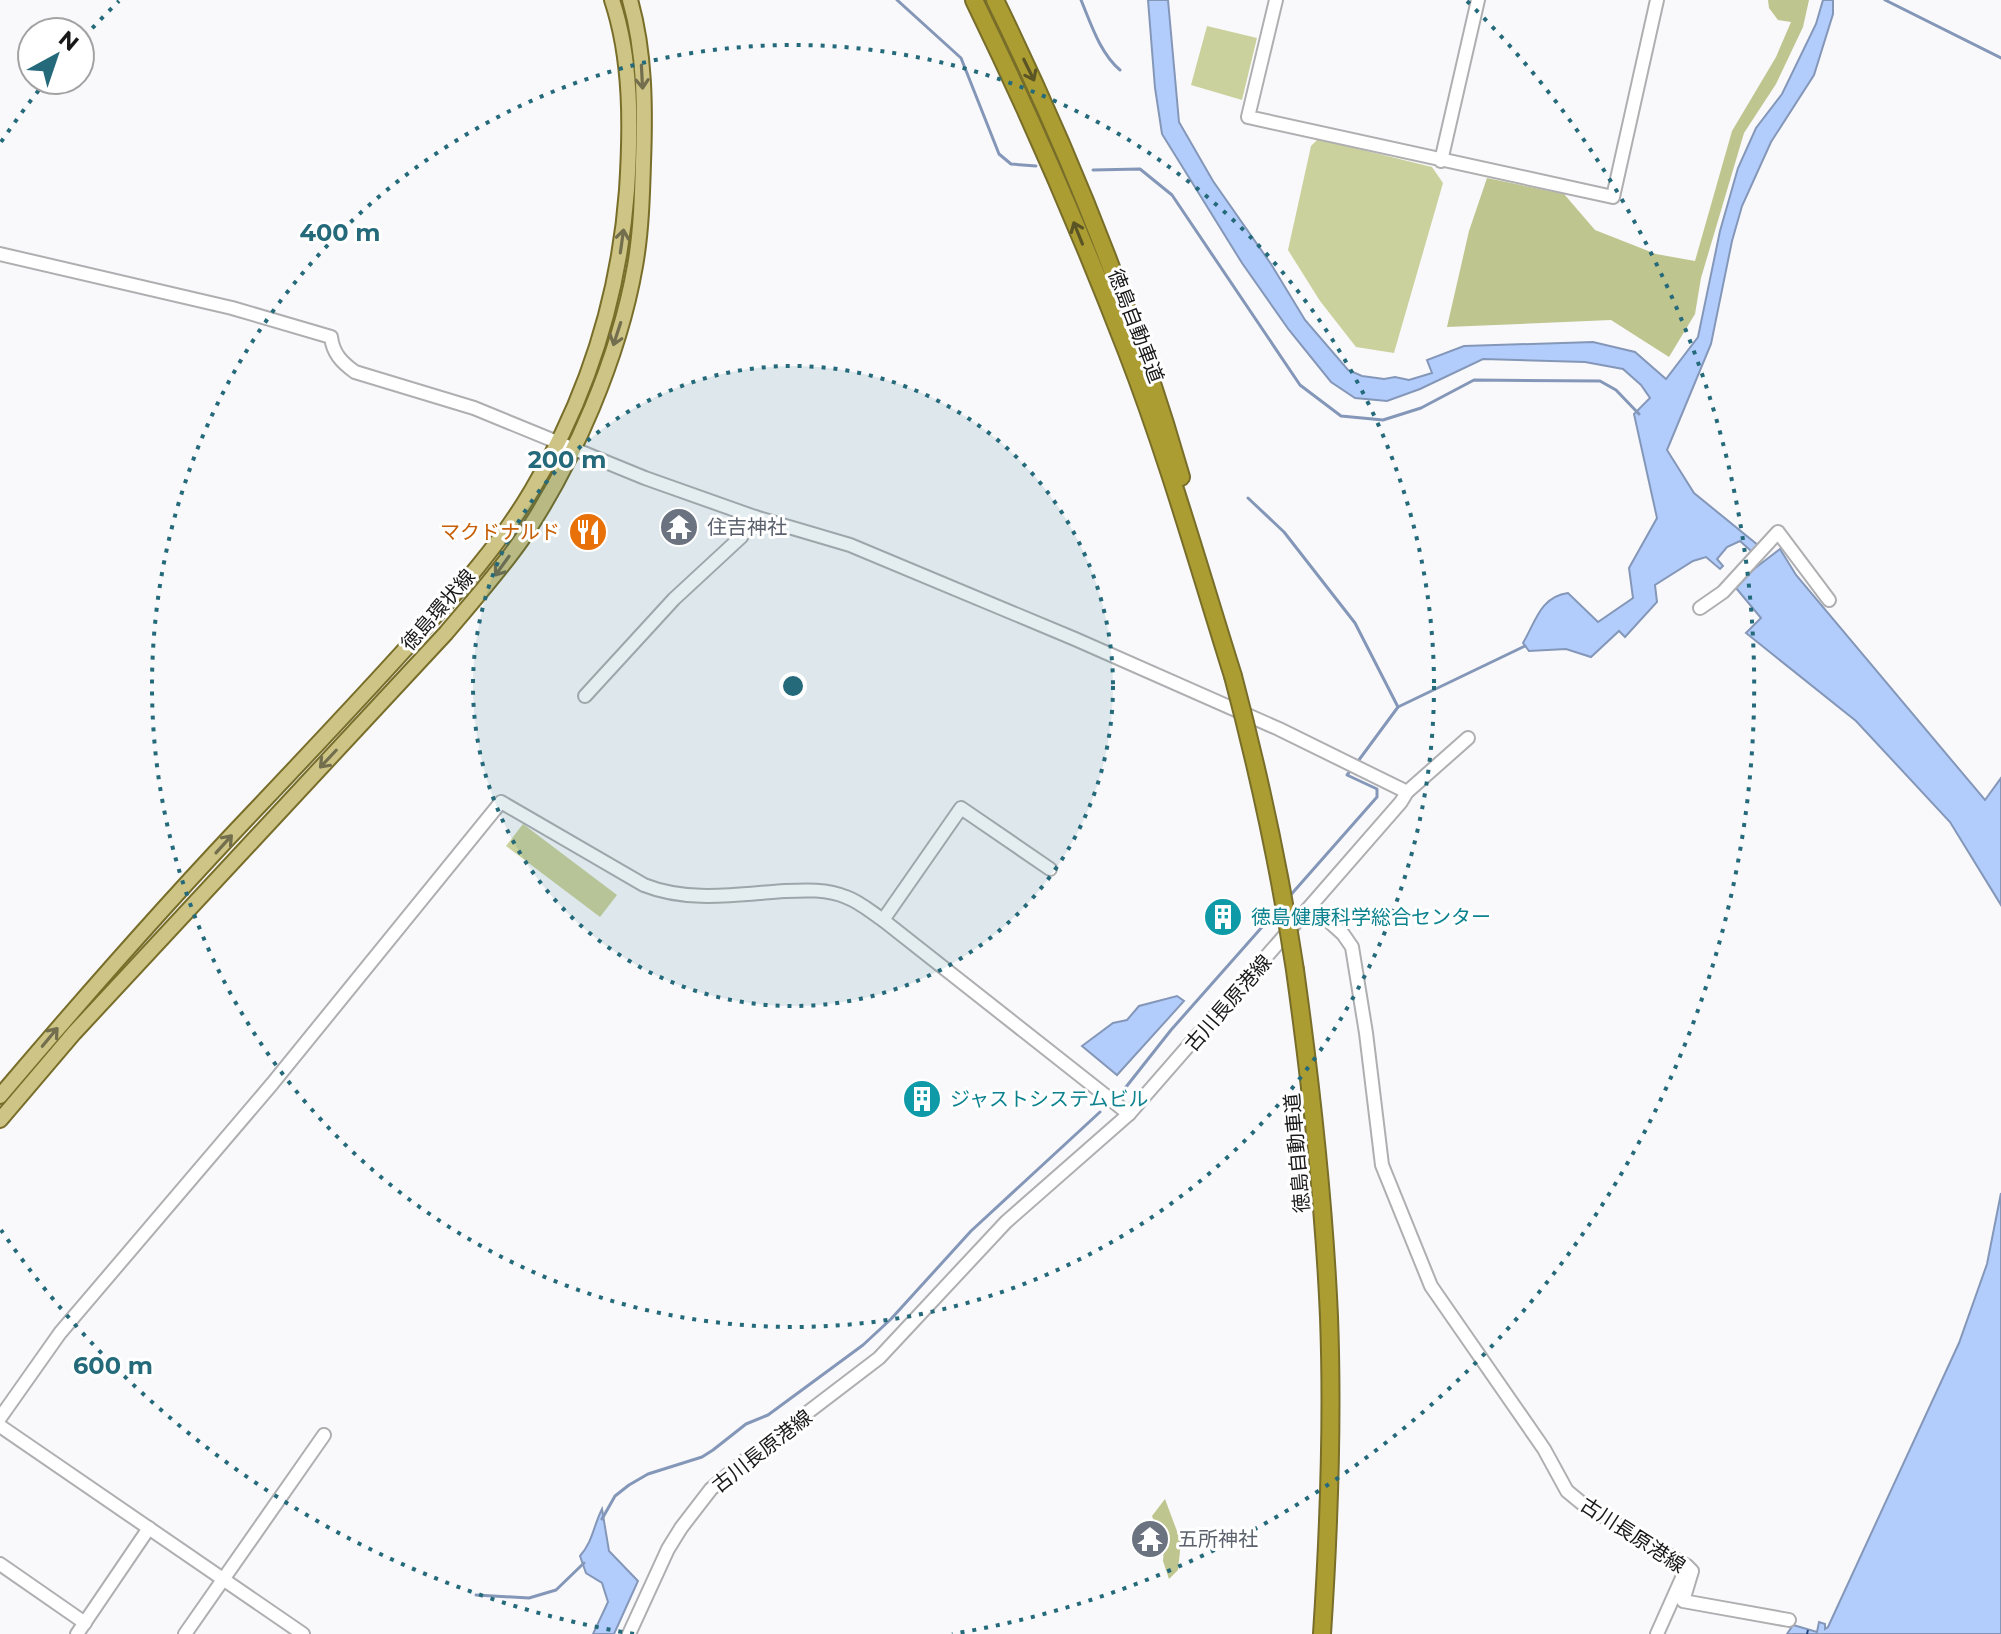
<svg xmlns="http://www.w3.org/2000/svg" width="2001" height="1634" viewBox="0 0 2001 1634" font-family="Montserrat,'Noto Sans JP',sans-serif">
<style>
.green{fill:#cbd19c}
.forest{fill:#bfc58f}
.water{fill:#b2cdfc;stroke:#8497b8;stroke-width:2}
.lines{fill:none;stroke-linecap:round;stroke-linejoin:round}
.stream{stroke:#8497b8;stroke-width:3}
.ferry{stroke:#26447d;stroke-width:2;stroke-dasharray:10 8;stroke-linecap:butt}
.secondary-casing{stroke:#afafb1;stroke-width:16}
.primary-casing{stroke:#786e2a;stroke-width:18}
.highway-casing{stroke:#786e2a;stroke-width:20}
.secondary{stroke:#fff;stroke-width:12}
.primary{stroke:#cdc485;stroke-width:14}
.highway{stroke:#ac9d33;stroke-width:16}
.highway-bridge-casing{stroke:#786e2a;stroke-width:20;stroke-linecap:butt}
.highway-bridge{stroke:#ac9d33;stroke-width:16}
.oneway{stroke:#5b5424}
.oneway2{stroke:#726e4e}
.ring{fill:none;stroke:#246a7a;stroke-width:4;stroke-dasharray:4 8}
.labels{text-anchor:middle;stroke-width:6;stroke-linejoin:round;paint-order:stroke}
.street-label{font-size:20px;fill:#181818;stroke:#fff}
.worship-label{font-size:20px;fill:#5b616d;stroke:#fff;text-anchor:start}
.food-label{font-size:20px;fill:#c56008;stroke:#fff;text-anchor:end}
.culture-label{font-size:20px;fill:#0d838f;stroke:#fff;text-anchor:start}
.centre{fill:#246a7a;stroke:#fff;stroke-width:4}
.ring-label{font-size:24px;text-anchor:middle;font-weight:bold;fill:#246a7a;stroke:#fff;stroke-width:6;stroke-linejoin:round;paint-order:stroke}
</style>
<rect width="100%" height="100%" fill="#f9f9fb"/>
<g class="green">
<path d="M 1207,26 L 1257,38 L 1242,100 L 1191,85 Z"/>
<path d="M 1318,139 L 1432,167 L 1443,183 L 1394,353 L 1356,347 L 1320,301 L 1288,250 L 1311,146 Z"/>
<path d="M 523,824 L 617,895 L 600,917 L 506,846 Z"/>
</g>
<g class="forest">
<path d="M 1768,0 L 1809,0 L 1803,27 L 1776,84 L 1744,133 L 1701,278 L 1695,314 L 1669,357 L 1611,320 L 1447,327 L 1469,231 L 1487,178 L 1564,194 L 1595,230 L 1656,254 L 1695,261 L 1732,131 L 1776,57 L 1791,22 L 1778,20 L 1769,8 Z"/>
<path d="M 1165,1499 L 1181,1542 L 1178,1570 L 1169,1579 L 1163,1561 L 1164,1545 L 1152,1516 Z"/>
</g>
<g class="water">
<path d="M 1148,0 L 1168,0 L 1179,122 L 1213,181 L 1271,264 L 1305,320 L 1348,370 L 1362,376 L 1384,379 L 1395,377 L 1409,380 L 1432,373 L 1427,360 L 1464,346 L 1593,342 L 1635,352 L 1666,379 L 1698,337 L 1720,231 L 1738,168 L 1756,128 L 1782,94 L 1816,24 L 1823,0 L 1833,0 L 1833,14 L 1814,75 L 1771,142 L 1742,206 L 1732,241 L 1711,344 L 1667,450 L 1694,493 L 1759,546 L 1751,551 L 1740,541 L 1727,547 L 1717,559 L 1723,566 L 1720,569 L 1706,557 L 1693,561 L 1655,585 L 1657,602 L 1625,637 L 1619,631 L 1591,657 L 1566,649 L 1529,651 L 1523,643 C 1536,621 1540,597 1568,593 L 1598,622 L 1633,598 L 1629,568 L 1657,518 L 1634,414 L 1650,398 L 1641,385 L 1623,369 L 1585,362 L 1483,359 L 1420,389 L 1387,401 L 1355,398 L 1331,382 L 1289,330 L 1242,263 L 1162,134 L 1155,88 Z"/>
<path d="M 1780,549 L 1796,575 L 1985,800 L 2001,778 L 2001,905 L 1950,822 L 1856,721 L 1746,633 L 1761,618 L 1736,588 L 1754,569 Z"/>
<path d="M 1177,996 L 1184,1001 L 1117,1075 L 1082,1046 L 1113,1023 L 1127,1020 L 1139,1006 Z"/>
<path d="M 2001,1193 L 2001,1634 L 1787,1634 L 1793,1625 L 1817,1632 L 1819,1622 L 1825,1624 L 1825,1629 L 1828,1627 L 1959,1343 L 1987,1264 Z"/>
<path d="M 602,1509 L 609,1551 L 638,1581 L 614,1634 L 593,1634 L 608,1602 L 602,1583 L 586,1573 L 580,1556 C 593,1541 593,1527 602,1509 Z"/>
</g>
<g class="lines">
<g class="stream">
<path d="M 897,0 L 961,58 L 999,154 L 1011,164 L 1036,166"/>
<path d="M 1081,0 C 1091,24 1100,53 1120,70"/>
<path d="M 1885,0 L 2001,58"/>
<path d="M 1093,170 L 1140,169 L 1172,195 L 1300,385 L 1341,416 L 1383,420 L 1421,408 L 1474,380 L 1600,381 L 1616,390 L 1639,414"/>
<path d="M 1248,498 L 1284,532 L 1355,623 L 1398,707"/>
<path d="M 1356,764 L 1398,707 L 1525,646"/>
<path d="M 1288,898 L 1377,797 L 1377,789 L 1347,775 L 1351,770"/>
<path d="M 1126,1087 L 1171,1030 L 1278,909"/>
<path d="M 602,1519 L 615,1496 L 629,1485 L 648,1474 L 702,1457 L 713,1450 L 746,1424 L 768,1415 L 863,1345 L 891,1319 L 971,1231 L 1100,1112"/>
<path d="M 476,1595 L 529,1598 L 556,1590 L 584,1563"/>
</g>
<path class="ferry" d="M 1807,1634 L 1808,1630"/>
<g class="secondary-casing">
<g id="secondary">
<path d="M 1276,0 L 1248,117 L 1613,197 L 1657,0"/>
<path d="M 1441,161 L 1478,0"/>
<path d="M 0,254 L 232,308 L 331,337 C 333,353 341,362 355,372 L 474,408 L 645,478 L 755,517 L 850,545 L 1075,639 L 1279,729 L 1407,792"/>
<path d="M 1700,608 L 1723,592 L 1778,532 L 1829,600"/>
<path d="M 585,696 L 674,599 L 741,537 L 755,517"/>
<path d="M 1312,906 L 1343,934 L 1352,947 L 1366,1033 L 1382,1165 L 1431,1286 L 1544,1449 L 1567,1491 L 1584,1505 L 1687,1566 L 1692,1571 L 1683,1601 L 1789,1620"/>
<path d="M 883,920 L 961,808 L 1050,869"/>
<path d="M 0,1418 L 60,1333 L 272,1084 L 501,802 L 644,885 C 689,903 738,894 785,891 C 806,890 827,889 846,897 C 860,902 871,912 883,920 L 1129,1114"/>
<path d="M 0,1426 L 303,1634"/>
<path d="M 0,1564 L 85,1623"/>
<path d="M 77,1634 L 149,1528"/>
<path d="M 185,1634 L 324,1435"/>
<path d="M 629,1634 L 668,1549 L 681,1528 L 711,1489 L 748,1458 L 879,1358 L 1006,1222 L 1129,1114 L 1401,802 L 1407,792 L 1468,738"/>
<path d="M 1657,1634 L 1686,1569"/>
</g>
</g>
<g class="primary-casing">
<g id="primary">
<path d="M 0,1096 C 84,997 170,899 260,805 C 313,749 366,693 418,635 C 459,590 501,543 532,490 C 587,398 619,297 627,190 C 631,128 632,60 612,0"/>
<path d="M 0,1120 L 74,1033 L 446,633 C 472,602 499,572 522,539 C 574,462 619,357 635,266 C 641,232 642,197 643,163 C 645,109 645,52 630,0"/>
</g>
</g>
<g class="highway-casing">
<g id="highway">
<path d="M 974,0 C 1030,115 1081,233 1127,352 C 1168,458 1199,568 1233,676"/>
<path d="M 995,0 C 1070,154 1134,313 1181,477"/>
<path d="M 1295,970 C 1311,1085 1324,1201 1329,1317 C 1333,1423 1329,1528 1322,1634"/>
</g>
</g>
<use href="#secondary" class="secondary"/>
<use href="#primary" class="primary"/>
<use href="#highway" class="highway"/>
<g class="highway-bridge-casing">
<path id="highway-bridge" d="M 1233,676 C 1259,774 1280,871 1295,970"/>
</g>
<use href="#highway-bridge" class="highway-bridge"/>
</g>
<defs><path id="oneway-shaft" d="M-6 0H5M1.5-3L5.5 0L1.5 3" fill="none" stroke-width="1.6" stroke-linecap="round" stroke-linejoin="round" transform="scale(2)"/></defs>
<g class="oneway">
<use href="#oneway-shaft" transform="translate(1029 70) rotate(64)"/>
<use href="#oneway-shaft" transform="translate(1078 233) rotate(-112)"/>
</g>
<g class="oneway2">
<use href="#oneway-shaft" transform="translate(642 77) rotate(87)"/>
<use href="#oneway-shaft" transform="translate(622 241) rotate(-82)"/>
<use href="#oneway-shaft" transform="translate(617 334) rotate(108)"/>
<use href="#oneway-shaft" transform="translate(502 566) rotate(126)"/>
<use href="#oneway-shaft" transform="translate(328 759) rotate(133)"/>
<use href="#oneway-shaft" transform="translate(224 844) rotate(-48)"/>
<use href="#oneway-shaft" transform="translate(50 1037) rotate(-50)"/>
</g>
<circle cx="793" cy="686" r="320" fill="#246a7a" fill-opacity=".12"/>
<g class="ring">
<circle cx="793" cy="686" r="320"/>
<circle cx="793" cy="686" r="641"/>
<path d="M634 1634A961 961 0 0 1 1 1230M1 142A961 961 0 0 1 46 81M84 37A961 961 0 0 1 119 1M1467 1A961 961 0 0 1 952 1634"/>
</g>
<defs>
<g id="temple-disc" transform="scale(2)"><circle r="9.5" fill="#6b7280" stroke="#fff"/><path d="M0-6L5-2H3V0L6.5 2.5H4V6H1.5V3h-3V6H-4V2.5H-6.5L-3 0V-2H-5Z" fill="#fff"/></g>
<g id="restaurant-disc" transform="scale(2)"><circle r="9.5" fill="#e8710a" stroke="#fff"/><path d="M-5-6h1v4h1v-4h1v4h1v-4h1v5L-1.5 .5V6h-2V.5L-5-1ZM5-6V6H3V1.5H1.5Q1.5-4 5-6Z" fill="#fff"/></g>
<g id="building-disc" transform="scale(2)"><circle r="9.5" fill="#0f9aa8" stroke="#fff"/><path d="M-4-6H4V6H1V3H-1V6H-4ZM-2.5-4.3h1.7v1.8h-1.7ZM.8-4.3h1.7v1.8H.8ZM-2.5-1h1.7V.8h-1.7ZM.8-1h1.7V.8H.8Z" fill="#fff"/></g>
</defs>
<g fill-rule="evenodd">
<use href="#temple-disc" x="679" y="527"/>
<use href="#restaurant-disc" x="588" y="532"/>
<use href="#building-disc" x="1223" y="917"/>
<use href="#building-disc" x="922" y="1099"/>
<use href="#temple-disc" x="1150" y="1539"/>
</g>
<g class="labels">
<g class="street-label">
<text transform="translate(1136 326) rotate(69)" y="7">徳島自動車道</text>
<text transform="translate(438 610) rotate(-49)" y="7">徳島環状線</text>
<text transform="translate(1228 1003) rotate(-49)" y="7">古川長原港線</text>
<text transform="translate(1297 1153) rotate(-95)" y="7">徳島自動車道</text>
<text transform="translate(762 1451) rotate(-38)" y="7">古川長原港線</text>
<text transform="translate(1633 1535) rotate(33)" y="7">古川長原港線</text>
</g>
<g class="worship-label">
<text x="707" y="534">住吉神社</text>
<text x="1178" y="1546">五所神社</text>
</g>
<g class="food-label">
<text x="560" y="539">マクドナルド</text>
</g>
<g class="culture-label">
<text x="1251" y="924">徳島健康科学総合センター</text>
<text x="950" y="1106">ジャストシステムビル</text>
</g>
</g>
<circle cx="793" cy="686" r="12" class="centre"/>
<g class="ring-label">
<text x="340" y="241">400 m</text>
<text x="567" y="468">200 m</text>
<text x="113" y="1374">600 m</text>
</g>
<g transform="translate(56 56) rotate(40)"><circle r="38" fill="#ffffff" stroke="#a3a3a3" stroke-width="2"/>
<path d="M0-6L14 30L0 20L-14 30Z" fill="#246a7a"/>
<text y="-12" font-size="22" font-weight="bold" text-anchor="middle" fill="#181818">N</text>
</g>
</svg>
